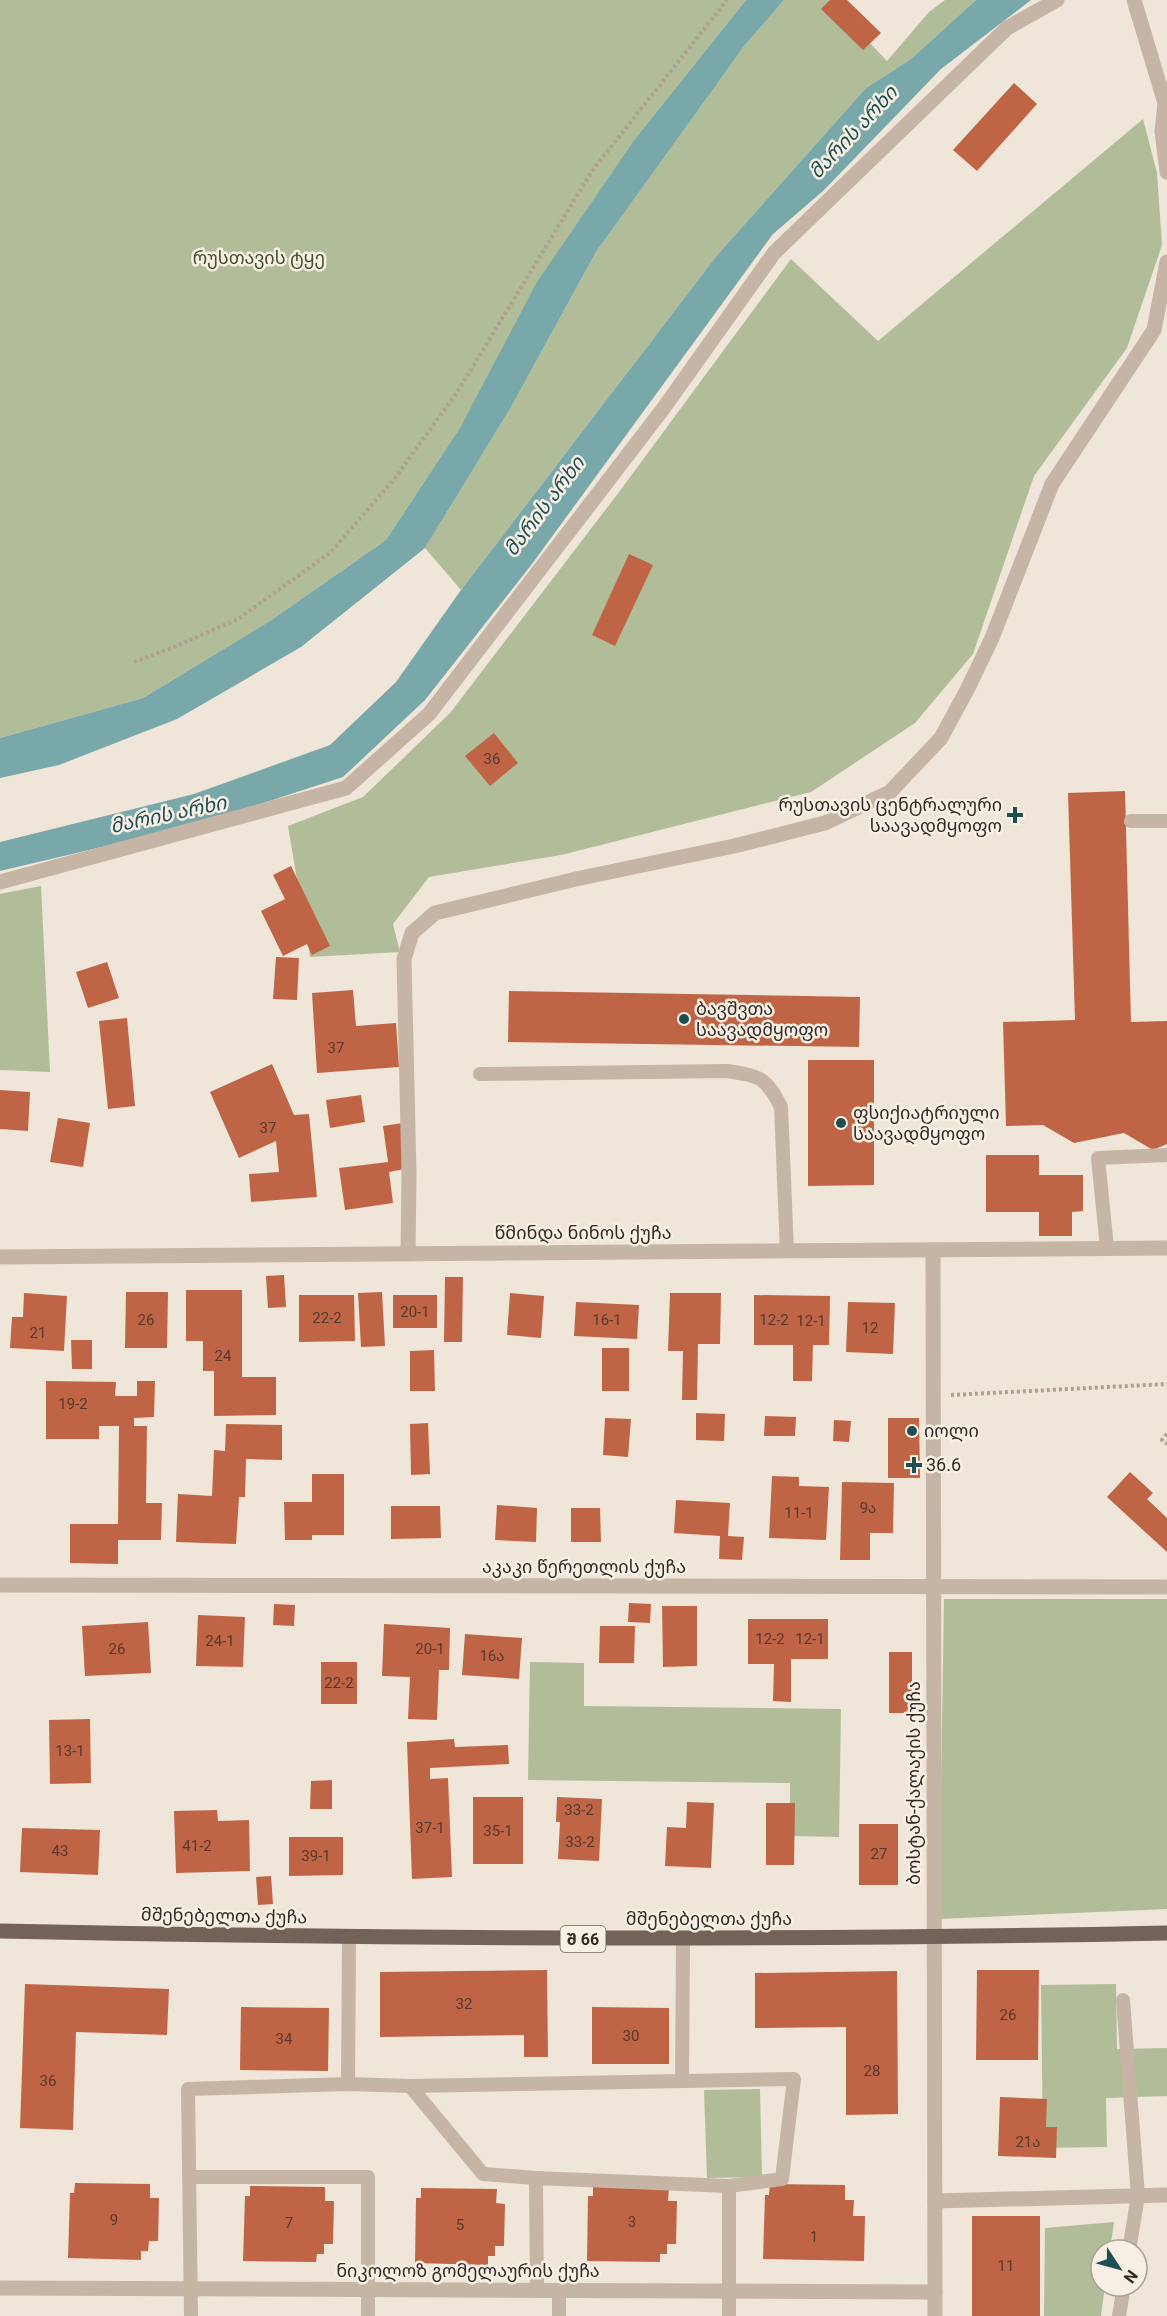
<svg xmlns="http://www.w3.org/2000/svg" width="1167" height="2316" viewBox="0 0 1167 2316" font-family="Roboto,'Noto Sans Georgian',sans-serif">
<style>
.green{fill:#b1bd99}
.water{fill:#79a8ab}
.building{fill:#bf6546}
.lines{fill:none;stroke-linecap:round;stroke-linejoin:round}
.path{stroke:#b29f8f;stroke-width:4;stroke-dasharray:3 3;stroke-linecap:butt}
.lane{stroke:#c6b5a5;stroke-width:14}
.street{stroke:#c6b5a5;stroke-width:15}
.primary{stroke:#746158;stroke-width:15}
.poi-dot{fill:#1e4e51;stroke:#f8efe4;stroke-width:2}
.labels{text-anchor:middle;stroke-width:5;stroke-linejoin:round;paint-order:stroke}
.number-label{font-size:15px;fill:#56392e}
.shield{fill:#f8efe4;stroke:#6e655f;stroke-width:1.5}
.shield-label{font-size:16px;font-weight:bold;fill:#332a26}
.park-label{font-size:18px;fill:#424f2b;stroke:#f8efe4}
.poi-label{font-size:18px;fill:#332a26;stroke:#f8efe4;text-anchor:start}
.street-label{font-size:18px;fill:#332a26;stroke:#f8efe4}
.water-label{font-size:20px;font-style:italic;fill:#1e4e51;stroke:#f8efe4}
</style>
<rect width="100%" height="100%" fill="#efe5d8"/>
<g class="green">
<path d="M 0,0 L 746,0 L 635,139 L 461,426 L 386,540 L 270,621 L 143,698 L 0,738 Z"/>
<path d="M 784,0 L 829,0 L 887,61 L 929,12 L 945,0 L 976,0 L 911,59 L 866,88 L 718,254 L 461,590 L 425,548 L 510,409 L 596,252 L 745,45 Z"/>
<path d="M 1143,119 L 1157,173 L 1162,245 L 1127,348 L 1034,476 L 973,654 L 915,723 L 811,792 L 561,855 L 429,877 L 393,924 L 400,952 L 310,957 L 288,826 L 363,797 L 450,713 L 619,492 L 791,259 L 878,341 Z"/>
<path d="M 41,886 L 50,1072 L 0,1070 L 0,894 Z"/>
<path d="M 944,1599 L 1167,1599 L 1167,1909 L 939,1919 Z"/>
<path d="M 530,1662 L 584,1663 L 584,1706 L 841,1709 L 839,1837 L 790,1836 L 790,1783 L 528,1780 Z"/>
<path d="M 1116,1984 L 1117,2049 L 1167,2048 L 1167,2096 L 1106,2098 L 1107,2147 L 1043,2148 L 1041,1985 Z"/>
<path d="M 760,2089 L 762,2177 L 707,2178 L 704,2090 Z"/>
<path d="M 1114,2222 L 1110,2250 L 1101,2250 L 1101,2286 L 1105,2286 L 1101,2316 L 1044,2316 L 1045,2228 Z"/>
</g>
<g class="water">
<path d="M 746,0 L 784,0 L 745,45 L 596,252 L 510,409 L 425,548 L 301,647 L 177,719 L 59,765 L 0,778 L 0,738 L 143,698 L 270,621 L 386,540 L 461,426 L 537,282 L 635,139 Z"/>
<path d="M 976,0 L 1031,0 L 941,69 L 823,191 L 773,234 L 532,564 L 425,700 L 343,777 L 199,824 L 0,871 L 0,842 L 194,794 L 330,745 L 396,682 L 461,590 L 718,254 L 866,88 L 911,59 Z"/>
</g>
<g class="building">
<path d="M 830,0 L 847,0 L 881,33 L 863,50 L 821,9 Z"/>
<path d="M 1014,83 L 1037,104 L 977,171 L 953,150 Z"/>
<path d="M 629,554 L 653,565 L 615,646 L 592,635 Z"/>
<path d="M 494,733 L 518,763 L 490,786 L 465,756 Z"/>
<path d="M 1125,791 L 1131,1022 L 1167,1021 L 1167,1144 L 1153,1150 L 1124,1133 L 1074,1143 L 1043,1125 L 1006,1126 L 1003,1022 L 1075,1020 L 1068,793 Z"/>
<path d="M 291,866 L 330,946 L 312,955 L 307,944 L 283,956 L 261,911 L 285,899 L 273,875 Z"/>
<path d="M 276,957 L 299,958 L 297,1000 L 273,999 Z"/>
<path d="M 107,962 L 119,998 L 88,1008 L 76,972 Z"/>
<path d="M 353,990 L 356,1026 L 396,1023 L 399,1067 L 317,1073 L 312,993 Z"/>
<path d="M 509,991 L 860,997 L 859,1047 L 508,1042 Z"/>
<path d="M 127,1018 L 135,1106 L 108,1109 L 99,1021 Z"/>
<path d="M 808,1060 L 874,1060 L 874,1185 L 808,1186 Z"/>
<path d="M 272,1064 L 294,1115 L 309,1114 L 317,1197 L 251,1202 L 249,1174 L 279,1172 L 276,1141 L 239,1158 L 210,1092 Z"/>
<path d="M 0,1090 L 30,1092 L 28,1131 L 0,1129 Z"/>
<path d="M 361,1095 L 365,1122 L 330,1128 L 326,1100 Z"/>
<path d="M 58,1118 L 90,1123 L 83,1167 L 50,1162 Z"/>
<path d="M 403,1123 L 405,1169 L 389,1172 L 393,1203 L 345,1210 L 339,1168 L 388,1162 L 383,1126 Z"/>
<path d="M 986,1155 L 1039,1155 L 1039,1175 L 1083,1175 L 1083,1211 L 1072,1212 L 1072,1236 L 1039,1236 L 1039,1212 L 986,1212 Z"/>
<path d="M 284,1275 L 286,1307 L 268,1308 L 266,1276 Z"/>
<path d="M 445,1277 L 463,1277 L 462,1342 L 444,1342 Z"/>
<path d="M 186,1290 L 242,1290 L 242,1377 L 276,1377 L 276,1415 L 214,1416 L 214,1371 L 203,1371 L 203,1341 L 186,1341 Z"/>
<path d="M 126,1292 L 168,1292 L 167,1348 L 125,1348 Z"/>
<path d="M 382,1292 L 385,1346 L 361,1347 L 358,1293 Z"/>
<path d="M 24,1293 L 67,1296 L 64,1351 L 10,1348 L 12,1317 L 23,1317 Z"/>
<path d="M 510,1293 L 544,1296 L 541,1338 L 507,1335 Z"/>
<path d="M 670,1293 L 721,1293 L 720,1344 L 698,1344 L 697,1400 L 682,1400 L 683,1351 L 668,1351 Z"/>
<path d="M 299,1295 L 354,1295 L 355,1341 L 299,1342 Z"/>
<rect x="393" y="1295" width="44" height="33"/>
<path d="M 754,1295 L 830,1296 L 829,1345 L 813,1345 L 812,1381 L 793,1381 L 793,1345 L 754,1345 Z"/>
<path d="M 576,1302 L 639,1305 L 637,1339 L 574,1336 Z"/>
<path d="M 848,1302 L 895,1303 L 893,1354 L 846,1352 Z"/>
<path d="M 71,1340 L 92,1340 L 92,1369 L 72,1369 Z"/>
<rect x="602" y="1348" width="27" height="43"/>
<path d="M 434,1350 L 435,1391 L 410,1391 L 410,1351 Z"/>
<path d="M 46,1381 L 116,1382 L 115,1396 L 137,1396 L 137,1381 L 155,1381 L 154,1417 L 134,1418 L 134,1426 L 147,1426 L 146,1503 L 162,1503 L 161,1540 L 118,1540 L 118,1564 L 70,1563 L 70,1524 L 118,1524 L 119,1426 L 99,1426 L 99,1439 L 46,1439 Z"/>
<path d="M 696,1413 L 725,1414 L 724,1441 L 696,1440 Z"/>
<path d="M 765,1416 L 796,1417 L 795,1436 L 764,1436 Z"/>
<path d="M 605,1418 L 631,1419 L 628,1457 L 603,1455 Z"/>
<path d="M 888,1418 L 919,1418 L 920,1478 L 888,1478 Z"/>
<path d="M 834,1420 L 851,1421 L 849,1442 L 833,1441 Z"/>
<path d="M 428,1423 L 430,1474 L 411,1475 L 410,1424 Z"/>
<path d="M 226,1424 L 282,1425 L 282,1460 L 246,1459 L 245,1497 L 239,1497 L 236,1544 L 176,1542 L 178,1494 L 212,1496 L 214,1450 L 225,1451 Z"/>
<path d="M 1130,1472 L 1153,1493 L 1147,1499 L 1167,1518 L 1167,1552 L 1107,1497 Z"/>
<path d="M 312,1474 L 344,1474 L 344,1535 L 312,1535 L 312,1540 L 285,1540 L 284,1502 L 312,1502 Z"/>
<path d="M 772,1476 L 799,1477 L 799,1486 L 829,1487 L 826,1540 L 769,1538 Z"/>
<path d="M 842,1482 L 894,1483 L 893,1533 L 870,1533 L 870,1560 L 840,1560 Z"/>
<path d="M 676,1500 L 730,1503 L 728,1536 L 744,1537 L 742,1560 L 719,1559 L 720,1536 L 674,1533 Z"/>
<path d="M 497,1505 L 537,1508 L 536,1542 L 495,1540 Z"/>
<path d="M 391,1506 L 440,1506 L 441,1538 L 391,1539 Z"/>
<path d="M 571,1508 L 600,1508 L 601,1542 L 571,1542 Z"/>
<path d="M 629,1603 L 651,1604 L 650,1623 L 628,1622 Z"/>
<path d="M 274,1604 L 295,1605 L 294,1626 L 273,1625 Z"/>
<path d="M 662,1606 L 697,1606 L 697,1666 L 663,1667 Z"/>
<path d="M 198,1615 L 245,1617 L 243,1667 L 196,1666 Z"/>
<path d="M 748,1619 L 828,1619 L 828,1659 L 791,1659 L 791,1702 L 773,1701 L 774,1664 L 748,1664 Z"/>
<path d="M 148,1622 L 151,1673 L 85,1676 L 82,1626 Z"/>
<path d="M 384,1624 L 450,1628 L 449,1670 L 439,1670 L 437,1720 L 408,1719 L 410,1677 L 382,1676 Z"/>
<path d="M 600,1626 L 635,1626 L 634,1663 L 599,1663 Z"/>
<path d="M 465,1634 L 522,1638 L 519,1679 L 462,1675 Z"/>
<rect x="889" y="1652" width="23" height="61"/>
<rect x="321" y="1662" width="36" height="42"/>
<path d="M 90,1719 L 91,1783 L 50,1784 L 49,1720 Z"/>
<path d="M 454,1739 L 455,1747 L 508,1745 L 509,1764 L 430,1768 L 430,1779 L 448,1778 L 452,1877 L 412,1879 L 407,1742 Z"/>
<path d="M 332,1780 L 332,1809 L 310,1809 L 311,1781 Z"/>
<rect x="473" y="1797" width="50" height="67"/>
<path d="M 557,1797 L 602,1799 L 599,1861 L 558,1859 L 560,1822 L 556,1822 Z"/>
<path d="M 687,1802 L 714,1803 L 711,1868 L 665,1866 L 667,1827 L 686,1828 Z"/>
<path d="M 766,1803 L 795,1803 L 794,1865 L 766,1865 Z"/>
<path d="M 217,1810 L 218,1821 L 249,1820 L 250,1871 L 176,1873 L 174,1811 Z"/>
<rect x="859" y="1824" width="39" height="61"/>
<path d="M 22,1828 L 100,1830 L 98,1875 L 20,1872 Z"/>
<path d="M 289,1837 L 343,1837 L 343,1875 L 289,1876 Z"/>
<path d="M 271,1876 L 273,1904 L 258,1905 L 256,1877 Z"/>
<path d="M 547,1970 L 548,2057 L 524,2057 L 524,2035 L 380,2037 L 380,1972 Z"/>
<path d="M 977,1970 L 1039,1970 L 1038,2060 L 976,2060 Z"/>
<path d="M 897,1971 L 898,2114 L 846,2115 L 846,2027 L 755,2028 L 755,1973 Z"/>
<path d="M 25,1984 L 169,1989 L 167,2035 L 76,2032 L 73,2130 L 20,2128 Z"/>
<path d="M 241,2007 L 329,2008 L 328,2071 L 240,2070 Z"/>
<path d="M 592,2007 L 669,2008 L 669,2064 L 592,2064 Z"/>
<path d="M 1000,2097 L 1047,2099 L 1046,2127 L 1057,2127 L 1056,2158 L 998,2156 Z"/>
<path d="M 75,2183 L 150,2184 L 150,2198 L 159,2198 L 158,2241 L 149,2241 L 148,2251 L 141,2251 L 141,2260 L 68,2258 L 70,2193 L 74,2193 Z"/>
<path d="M 770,2184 L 845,2185 L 845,2200 L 854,2200 L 853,2216 L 865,2216 L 864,2261 L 763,2259 L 765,2195 L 769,2195 Z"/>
<path d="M 250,2186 L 325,2187 L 325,2201 L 334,2201 L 333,2244 L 324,2244 L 324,2254 L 317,2254 L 316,2262 L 243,2261 L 245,2196 L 250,2196 Z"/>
<path d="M 593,2186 L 669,2187 L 668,2201 L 677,2201 L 676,2244 L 667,2244 L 667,2254 L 660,2254 L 660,2262 L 587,2261 L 588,2196 L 593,2196 Z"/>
<path d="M 421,2188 L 497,2189 L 496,2203 L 505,2204 L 504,2246 L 495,2246 L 495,2256 L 488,2256 L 488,2265 L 415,2263 L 416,2198 L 421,2198 Z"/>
<rect x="972" y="2216" width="68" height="100"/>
</g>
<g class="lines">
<g class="path">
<path d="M 134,662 L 169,649 L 238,619 L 331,552 L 395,478 L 458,391 L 592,171 L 727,0"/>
<path d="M 951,1395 L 1167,1384"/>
<path d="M 1167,1434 L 1162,1440 L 1167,1444"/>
</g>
<g class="lane">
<path d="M 1131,821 L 1167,821"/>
<path d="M 480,1074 L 727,1071 C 760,1076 766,1077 781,1107 L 787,1251"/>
<path d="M 1107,1248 L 1098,1158 L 1167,1155"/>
<path d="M 1123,2000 L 1138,2196 L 1129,2250"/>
<path d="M 682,2081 L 683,1939"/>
<path d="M 348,2084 L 349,1938"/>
<path d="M 410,2086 L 483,2174 L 536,2178"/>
<path d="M 190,2177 L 368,2177 L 368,2316"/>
<path d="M 729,2186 L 729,2316"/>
<path d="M 191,2316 L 188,2089 L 348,2084 L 410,2086 L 794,2079 L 782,2179 L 729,2186 L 536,2178 L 537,2291"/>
<path d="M 559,2316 L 559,2291"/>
<path d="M 1119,2316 L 1124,2286"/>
</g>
<g class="street">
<path d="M 1134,0 L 1165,103 L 1167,103"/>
<path d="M 1165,103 L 1162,131 L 1167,172"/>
<path d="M 0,882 L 346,788 L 429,714 L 663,409 L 774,253 L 1007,28 L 1057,0"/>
<path d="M 933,1250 L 935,2316"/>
<path d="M 408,1254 L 409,1173 L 404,959 L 412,933 L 435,913 L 576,879 L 734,846 L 825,823 L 890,792 L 941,738 L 968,688 L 992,638 L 1052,484 L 1154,330 L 1167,262"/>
<path d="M 0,1257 L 1167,1248"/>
<path d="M 0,1585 L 1167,1587"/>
<path d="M 935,2201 L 1167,2195"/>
<path d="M 0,2288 L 935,2292"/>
</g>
<path class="primary" d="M 0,1931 C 389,1939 778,1941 1167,1933"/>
</g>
<g class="poi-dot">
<path d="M1012 806h6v6h6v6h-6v6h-6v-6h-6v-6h6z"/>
<circle cx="684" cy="1019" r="6"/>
<circle cx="841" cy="1123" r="6"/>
<circle cx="912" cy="1431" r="6"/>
<path d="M911 1456h6v6h6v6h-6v6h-6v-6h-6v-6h6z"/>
</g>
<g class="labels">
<g class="number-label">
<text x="492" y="764">36</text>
<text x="336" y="1053">37</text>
<text x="268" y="1133">37</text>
<text x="415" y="1317">20-1</text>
<text x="327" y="1323">22-2</text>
<text x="146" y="1325">26</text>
<text x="607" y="1325">16-1</text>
<text x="774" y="1325">12-2</text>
<text x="811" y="1326">12-1</text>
<text x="870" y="1333">12</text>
<text x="38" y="1338">21</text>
<text x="223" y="1361">24</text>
<text x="73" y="1409">19-2</text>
<text x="868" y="1513">9ა</text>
<text x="799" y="1518">11-1</text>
<text x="770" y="1644">12-2</text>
<text x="810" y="1644">12-1</text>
<text x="220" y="1646">24-1</text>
<text x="117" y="1654">26</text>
<text x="430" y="1654">20-1</text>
<text x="492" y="1661">16ა</text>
<text x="339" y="1688">22-2</text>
<text x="70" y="1756">13-1</text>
<text x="579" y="1815">33-2</text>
<text x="430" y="1833">37-1</text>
<text x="498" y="1836">35-1</text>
<text x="580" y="1847">33-2</text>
<text x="197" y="1851">41-2</text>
<text x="60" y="1856">43</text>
<text x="879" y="1859">27</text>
<text x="316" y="1861">39-1</text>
<text x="464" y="2009">32</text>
<text x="1008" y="2020">26</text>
<text x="631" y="2041">30</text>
<text x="284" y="2044">34</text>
<text x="872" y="2076">28</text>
<text x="48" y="2086">36</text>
<text x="1028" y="2147">21ა</text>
<text x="114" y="2225">9</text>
<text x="632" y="2227">3</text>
<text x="289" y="2228">7</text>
<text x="460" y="2230">5</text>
<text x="814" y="2242">1</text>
<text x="1006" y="2271">11</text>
</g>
<rect class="shield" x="560.5" y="1926" width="45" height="26" rx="4.5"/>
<g class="shield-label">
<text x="583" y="1945">შ 66</text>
</g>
<g class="park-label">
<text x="259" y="264">რუსთავის ტყე</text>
</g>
<g class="poi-label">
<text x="1002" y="811" text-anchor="end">რუსთავის ცენტრალური<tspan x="1002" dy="21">საავადმყოფო</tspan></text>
<text x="696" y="1015">ბავშვთა<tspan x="696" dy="21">საავადმყოფო</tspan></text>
<text x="853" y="1119">ფსიქიატრიული<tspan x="853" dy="21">საავადმყოფო</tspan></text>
<text x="924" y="1437">იოლი</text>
<text x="926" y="1471">36.6</text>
</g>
<g class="street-label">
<text x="583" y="1239">წმინდა ნინოს ქუჩა</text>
<text x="584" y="1573">აკაკი წერეთლის ქუჩა</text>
<text transform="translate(914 1783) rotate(-90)" y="6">ბოსტან-ქალაქის ქუჩა</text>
<text transform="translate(224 1916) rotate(1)" y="6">მშენებელთა ქუჩა</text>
<text x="709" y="1925">მშენებელთა ქუჩა</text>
<text x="468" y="2277">ნიკოლოზ გომელაურის ქუჩა</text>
</g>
<g class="water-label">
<text transform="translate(853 132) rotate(-47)" y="7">მარის არხი</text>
<text transform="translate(544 506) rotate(-53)" y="7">მარის არხი</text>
<text transform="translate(168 814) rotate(-12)" y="7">მარის არხი</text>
</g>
</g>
<g transform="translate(1119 2268) rotate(126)"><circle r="28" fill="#f8efe4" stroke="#a9a098" stroke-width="1.5"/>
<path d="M0-4.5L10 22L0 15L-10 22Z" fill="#1e4e51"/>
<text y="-9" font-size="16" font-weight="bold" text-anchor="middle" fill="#332a26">N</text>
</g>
</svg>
